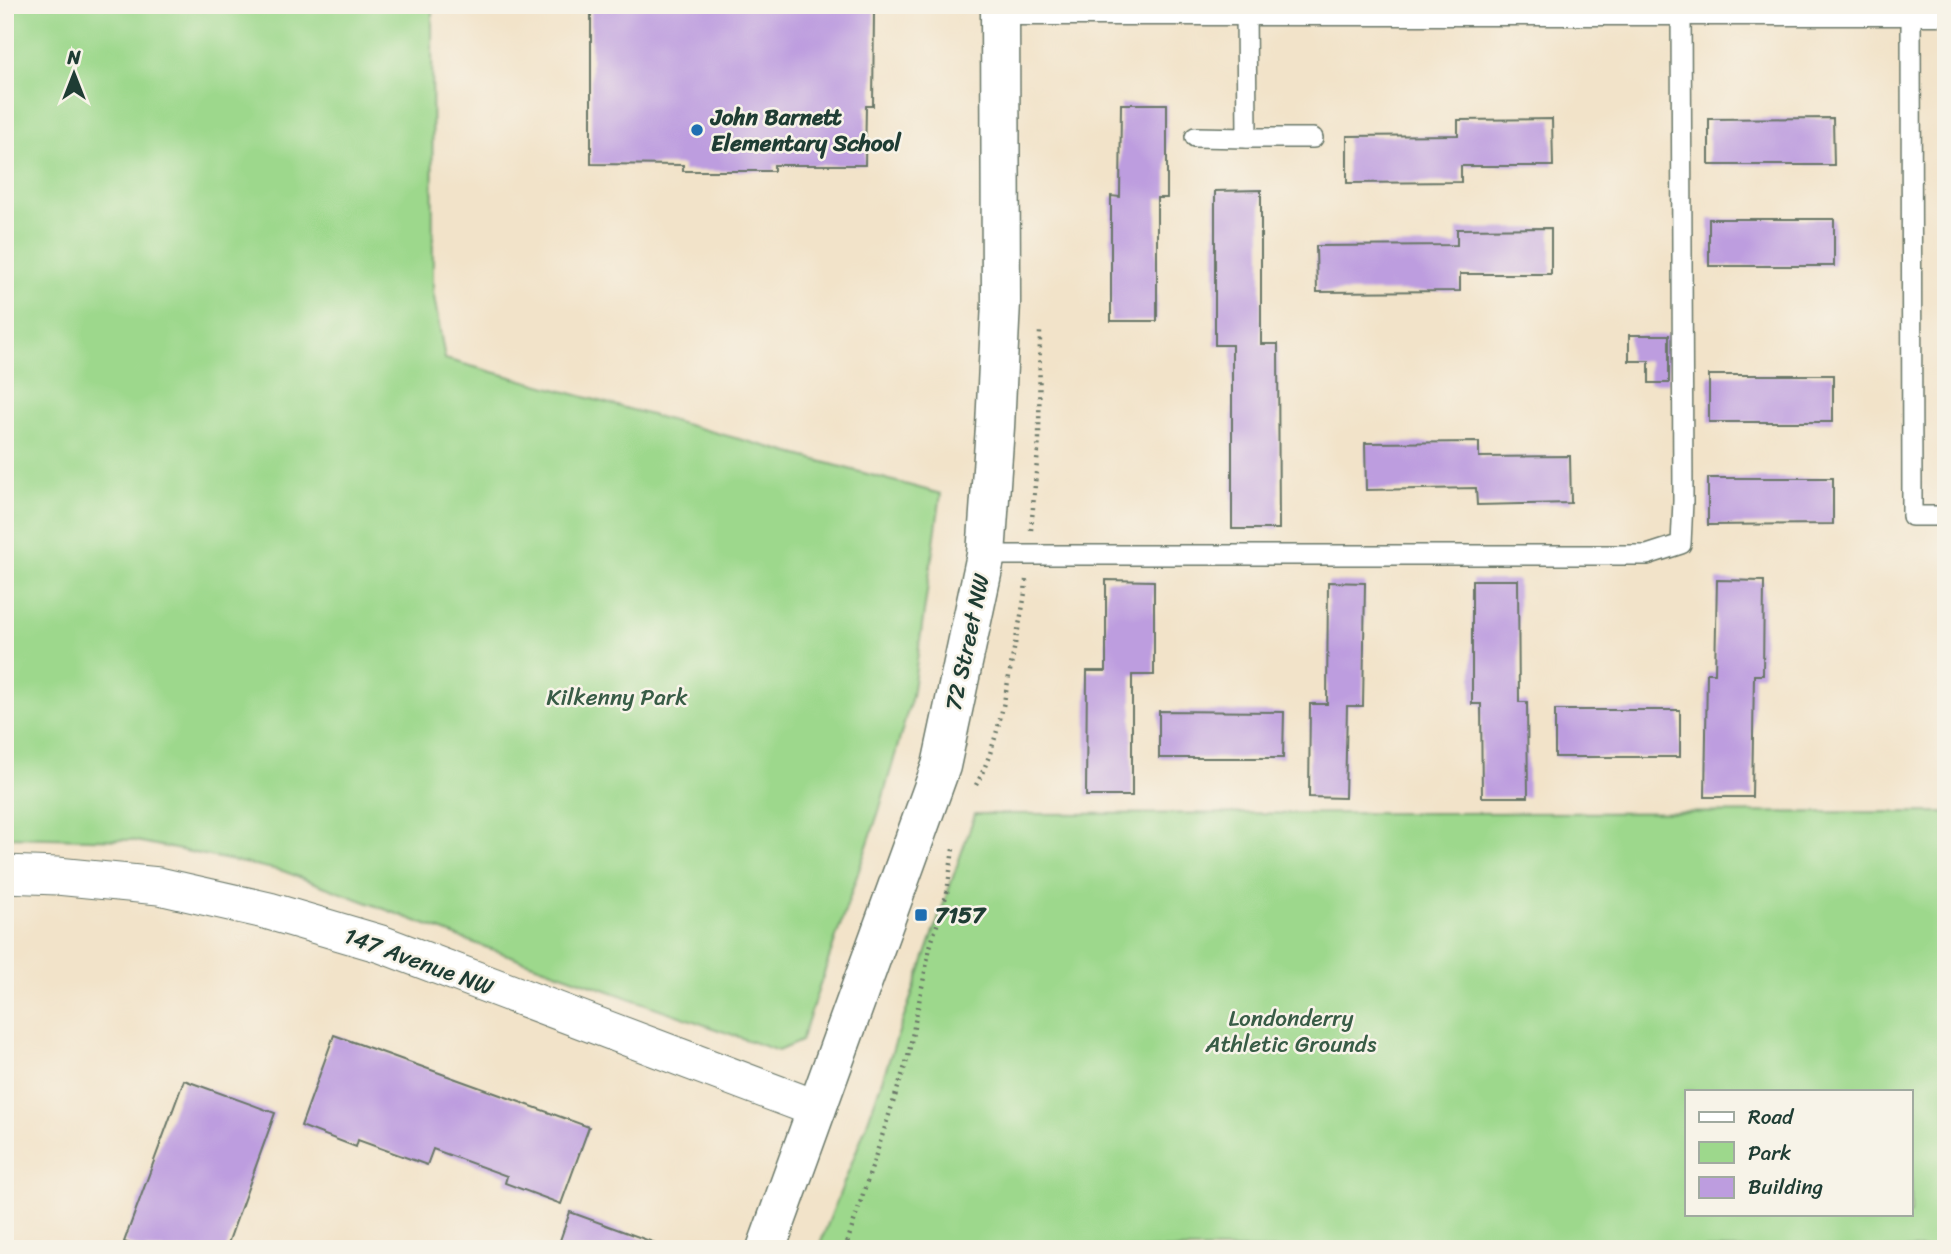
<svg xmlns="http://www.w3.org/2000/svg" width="1951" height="1254" viewBox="0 0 1951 1254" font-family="Sriracha,sans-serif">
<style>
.green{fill:#9dd88c;stroke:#5e8a60;stroke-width:2;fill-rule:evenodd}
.building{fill:#bd9ddf}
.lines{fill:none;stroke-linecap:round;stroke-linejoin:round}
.service-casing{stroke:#697768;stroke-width:22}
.minor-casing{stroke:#697768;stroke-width:39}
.tertiary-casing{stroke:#697768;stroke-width:41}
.path{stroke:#697768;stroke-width:4.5;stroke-dasharray:2 5;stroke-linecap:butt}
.service{stroke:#fff;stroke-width:19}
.minor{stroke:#fff;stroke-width:37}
.tertiary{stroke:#fff;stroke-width:38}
.poi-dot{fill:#1f6fb2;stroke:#f7f3e8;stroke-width:2.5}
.labels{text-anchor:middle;stroke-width:5;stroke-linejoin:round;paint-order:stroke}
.poi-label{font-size:23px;font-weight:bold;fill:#1f3d34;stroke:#f7f3e8;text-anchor:start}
.street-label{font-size:23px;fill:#1f3d34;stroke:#f7f3e8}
.park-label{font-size:23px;fill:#385c46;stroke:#f7f3e8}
</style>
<rect width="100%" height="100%" fill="#f7f3e8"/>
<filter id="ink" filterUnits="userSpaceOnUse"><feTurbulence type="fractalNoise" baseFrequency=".0143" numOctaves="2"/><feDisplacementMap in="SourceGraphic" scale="14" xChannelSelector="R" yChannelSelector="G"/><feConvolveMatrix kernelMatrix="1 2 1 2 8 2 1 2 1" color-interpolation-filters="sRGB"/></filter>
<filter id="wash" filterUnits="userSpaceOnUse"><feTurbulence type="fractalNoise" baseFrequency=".00686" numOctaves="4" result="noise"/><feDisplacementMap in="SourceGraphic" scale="28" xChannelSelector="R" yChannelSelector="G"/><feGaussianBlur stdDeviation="1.57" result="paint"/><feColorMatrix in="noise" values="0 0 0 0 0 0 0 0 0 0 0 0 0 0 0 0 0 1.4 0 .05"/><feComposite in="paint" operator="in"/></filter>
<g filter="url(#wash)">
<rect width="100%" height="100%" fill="#f2e3c9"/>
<g class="green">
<path d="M 5,5 L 432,5 L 433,291 L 445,359 L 941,494 L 912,696 L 879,811 L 801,1041 L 778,1051 L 488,948 L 283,871 L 131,840 L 5,837 Z"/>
<path d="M 1946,812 L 1946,1249 L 818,1249 L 866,1126 L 975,814 ZM 1687,1091 L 1911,1091 L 1911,1214 L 1687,1214 Z"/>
</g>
<g id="blocks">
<g class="building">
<path d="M 591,5 L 866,5 L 866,11 L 874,11 L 873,106 L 866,106 L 865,165 L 774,165 L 774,171 L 683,171 L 683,165 L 591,164 Z"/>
<path d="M 1121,104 L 1167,104 L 1167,198 L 1157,198 L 1157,321 L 1111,321 L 1111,196 L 1120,197 Z"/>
<path d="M 1833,118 L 1834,165 L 1709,165 L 1709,119 Z"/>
<path d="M 1552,119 L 1553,166 L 1461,166 L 1461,182 L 1347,183 L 1347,136 L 1458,135 L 1458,120 Z"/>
<path d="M 1261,190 L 1261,344 L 1278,344 L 1279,529 L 1232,529 L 1232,345 L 1215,345 L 1215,191 Z"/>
<rect x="1709" y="219" width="125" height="47"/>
<path d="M 1551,228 L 1551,274 L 1460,274 L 1460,291 L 1317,292 L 1316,246 L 1457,245 L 1457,229 Z"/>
<path d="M 1629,335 L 1669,335 L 1669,383 L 1649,383 L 1649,361 L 1629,361 Z"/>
<rect x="1709" y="375" width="124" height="47"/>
<path d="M 1479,442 L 1479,457 L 1570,456 L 1571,503 L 1477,505 L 1476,488 L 1366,490 L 1365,443 Z"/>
<path d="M 1708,478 L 1833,478 L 1833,524 L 1708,525 Z"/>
<path d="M 1106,580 L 1154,581 L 1154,675 L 1132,675 L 1132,796 L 1086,796 L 1087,671 L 1106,671 Z"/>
<path d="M 1472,580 L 1518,580 L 1519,702 L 1527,702 L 1528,797 L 1482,797 L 1481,704 L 1472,704 Z"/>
<path d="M 1717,580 L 1764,581 L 1763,675 L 1754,675 L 1752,797 L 1705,797 L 1707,673 L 1715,673 Z"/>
<path d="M 1328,582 L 1365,583 L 1363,706 L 1347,706 L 1345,798 L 1309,797 L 1310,704 L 1327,704 Z"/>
<rect x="1555" y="710" width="125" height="47"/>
<path d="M 1159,711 L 1284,712 L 1283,758 L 1159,758 Z"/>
<path d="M 334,1035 L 589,1127 L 561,1204 L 505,1183 L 507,1176 L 433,1149 L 427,1165 L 358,1140 L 356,1147 L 301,1126 Z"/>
<path d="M 184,1080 L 275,1113 L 226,1249 L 143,1249 L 124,1242 Z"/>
<path d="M 570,1212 L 661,1245 L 659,1249 L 557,1249 Z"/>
</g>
</g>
</g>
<g filter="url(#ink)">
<use href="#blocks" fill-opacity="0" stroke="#697768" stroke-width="2"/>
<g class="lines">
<g class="service-casing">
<g id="service">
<path d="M 1911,6 L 1912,516 L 1946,516"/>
<path d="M 1195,137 L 1247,138 L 1246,6"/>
<path d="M 1247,138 L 1313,138"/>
<path d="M 986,555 L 1647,555 L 1681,544 L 1683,501 L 1681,6"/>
</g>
</g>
<g class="minor-casing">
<path id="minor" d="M 5,874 L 57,876 L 159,886 L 269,911 L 381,944 L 817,1109"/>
</g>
<g class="tertiary-casing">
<g id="tertiary">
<path d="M 1000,6 L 1946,6"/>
<path d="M 766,1249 L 941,766 L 986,555 L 995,427 L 1001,302 L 1000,5"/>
</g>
</g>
<g class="path">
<path d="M 1031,530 L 1039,439 L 1040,329"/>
<path d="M 976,785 C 999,744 1007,685 1016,639 C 1020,620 1025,600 1026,580"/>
<path d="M 845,1249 L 908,1057 L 930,947 L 947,893 L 953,849"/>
</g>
<use href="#service" class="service"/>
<use href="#minor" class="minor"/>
<use href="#tertiary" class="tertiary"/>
</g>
</g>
<g class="poi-dot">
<circle cx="697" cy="130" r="7"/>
<rect x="914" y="908" width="14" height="14" rx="3.5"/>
</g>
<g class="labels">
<g class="poi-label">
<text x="711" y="125">John Barnett<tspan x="711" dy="26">Elementary School</tspan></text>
<text x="935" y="923">7157</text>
</g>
<g class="street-label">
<text transform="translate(967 642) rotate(-78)" y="8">72 Street NW</text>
<text transform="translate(419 961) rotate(20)" y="8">147 Avenue NW</text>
</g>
<g class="park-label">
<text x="617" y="705">Kilkenny Park</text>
<text x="1291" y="1026">Londonderry<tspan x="1291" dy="26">Athletic Grounds</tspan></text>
</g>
</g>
<rect width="1951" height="1254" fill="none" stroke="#f7f3e8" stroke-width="28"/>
<rect x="1685" y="1090" width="228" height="126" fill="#f7f3e8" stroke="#a1aaa0" stroke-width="2"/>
<rect x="1699" y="1112" width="35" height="10" fill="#ffffff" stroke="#a1aaa0" stroke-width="2"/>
<text x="1748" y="1124" font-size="21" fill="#1f3d34">Road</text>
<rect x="1699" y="1142" width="35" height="21" fill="#9dd88c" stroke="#a1aaa0" stroke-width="2"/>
<text x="1748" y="1160" font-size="21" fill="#1f3d34">Park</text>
<rect x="1699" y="1177" width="35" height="21" fill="#bd9ddf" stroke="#a1aaa0" stroke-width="2"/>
<text x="1748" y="1194" font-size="21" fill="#1f3d34">Building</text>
<g transform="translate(74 74)" stroke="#f7f3e8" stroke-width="5" paint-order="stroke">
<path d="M0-5L12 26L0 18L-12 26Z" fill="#1f3d34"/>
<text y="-10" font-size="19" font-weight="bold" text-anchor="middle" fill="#1f3d34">N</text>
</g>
</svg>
